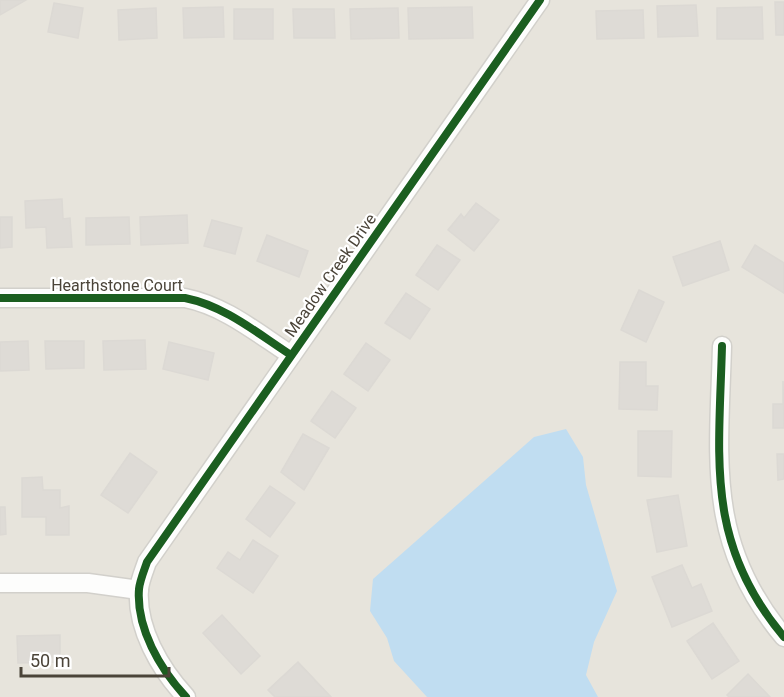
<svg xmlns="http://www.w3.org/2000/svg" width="784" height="697" viewBox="0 0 784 697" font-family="Roboto,sans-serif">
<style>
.residential{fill:#e7e4dc}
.water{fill:#c0ddf1}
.building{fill:#dedbd6;stroke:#dcd9d4;stroke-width:1.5}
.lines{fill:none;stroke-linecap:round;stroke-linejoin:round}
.street-casing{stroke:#d2d0cb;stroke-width:21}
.street{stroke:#fdfdfc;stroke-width:18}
.cycleway-casing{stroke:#fff;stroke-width:11}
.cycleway{stroke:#1b5e20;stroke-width:8}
.labels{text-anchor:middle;stroke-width:4.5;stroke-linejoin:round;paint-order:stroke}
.street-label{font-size:16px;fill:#4b4439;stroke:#fff}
</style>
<rect width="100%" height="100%" fill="#f4f2ee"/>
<rect class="residential" x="0" y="0" width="784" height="697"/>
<path class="water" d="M 566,429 L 583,457 L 586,485 L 617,591 L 594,642 L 586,675 L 598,697 L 427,697 L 394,661 L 387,638 L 370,611 L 373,579 L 534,437 Z"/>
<g class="building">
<path d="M 0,0 L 26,0 L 0,15 Z"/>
<path d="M 775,2 L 784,2 L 784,35 L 776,35 Z"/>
<path d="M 54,3 L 83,8 L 78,38 L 48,32 Z"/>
<path d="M 696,5 L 698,36 L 658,37 L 657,6 Z"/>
<path d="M 223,7 L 224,37 L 184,38 L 183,8 Z"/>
<path d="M 472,7 L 473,38 L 409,39 L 408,8 Z"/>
<path d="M 762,7 L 763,39 L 717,39 L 717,8 Z"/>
<path d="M 156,8 L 157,38 L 119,40 L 118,10 Z"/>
<path d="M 398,8 L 399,38 L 351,39 L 350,9 Z"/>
<rect x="234" y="9" width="39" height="30"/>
<path d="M 293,9 L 334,9 L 335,38 L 294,38 Z"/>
<path d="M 643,10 L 644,38 L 597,39 L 596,11 Z"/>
<path d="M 62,199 L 63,219 L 70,218 L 72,247 L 47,248 L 46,227 L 26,228 L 25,201 Z"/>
<path d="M 476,203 L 499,220 L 474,251 L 448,230 L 461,214 L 464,218 Z"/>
<path d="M 187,215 L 188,243 L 141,245 L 140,217 Z"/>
<path d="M 0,217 L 12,217 L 12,247 L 0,248 Z"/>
<path d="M 129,217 L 130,244 L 86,245 L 86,218 Z"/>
<path d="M 212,220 L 242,228 L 235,254 L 204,246 Z"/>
<path d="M 267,235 L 308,251 L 299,277 L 257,261 Z"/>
<path d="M 720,241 L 729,270 L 683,286 L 673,257 Z"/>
<path d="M 437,245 L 460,260 L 438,290 L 416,275 Z"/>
<path d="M 755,245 L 784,263 L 784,293 L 742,267 Z"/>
<path d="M 639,290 L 664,302 L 646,342 L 621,330 Z"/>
<path d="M 406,293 L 430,309 L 410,339 L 385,323 Z"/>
<path d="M 145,340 L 146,369 L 104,370 L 103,341 Z"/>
<path d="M 28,341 L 29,370 L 0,371 L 0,342 Z"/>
<path d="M 45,341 L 84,341 L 84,368 L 46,369 Z"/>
<path d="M 169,342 L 214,353 L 208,380 L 163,369 Z"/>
<path d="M 366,343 L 390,360 L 368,391 L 344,374 Z"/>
<path d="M 620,362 L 646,362 L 646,386 L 658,386 L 657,410 L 619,409 Z"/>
<path d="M 783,381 L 784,428 L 773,428 L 773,404 L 783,404 Z"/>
<path d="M 332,391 L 356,408 L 335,438 L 311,421 Z"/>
<path d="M 638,431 L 672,431 L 671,477 L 638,476 Z"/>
<path d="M 303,434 L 329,448 L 304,490 L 281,472 Z"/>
<path d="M 130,453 L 157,472 L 128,513 L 101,495 Z"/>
<path d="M 777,454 L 784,454 L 784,479 L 778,480 Z"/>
<path d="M 42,477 L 43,490 L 60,490 L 60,508 L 69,506 L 69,535 L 46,535 L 46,517 L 22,517 L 22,478 Z"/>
<path d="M 270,486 L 295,503 L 270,537 L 246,519 Z"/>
<path d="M 678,495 L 687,546 L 657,552 L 647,500 Z"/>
<path d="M 0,507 L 5,507 L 6,534 L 0,535 Z"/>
<path d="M 253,540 L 278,556 L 253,593 L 217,568 L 228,552 L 240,560 Z"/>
<path d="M 682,565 L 692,588 L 701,584 L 712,611 L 672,627 L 652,577 Z"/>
<path d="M 222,615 L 260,656 L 241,674 L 203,633 Z"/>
<path d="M 713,623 L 739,661 L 712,679 L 687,641 Z"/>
<path d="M 60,635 L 60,662 L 18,663 L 17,636 Z"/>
<path d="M 298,662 L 331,697 L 275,697 L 268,690 Z"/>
<path d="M 748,674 L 770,697 L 729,697 L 727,695 Z"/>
</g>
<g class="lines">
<g class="street-casing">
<g id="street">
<path d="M 0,298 L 185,298 C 225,306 257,333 291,355"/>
<path d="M 722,346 C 719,459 705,543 784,637"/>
<path d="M 0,583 L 88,583 L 139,590"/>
<path d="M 186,697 C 160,669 136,628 139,589 C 140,580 144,571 147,562 L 540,0"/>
</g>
</g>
<use href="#street" class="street"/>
<g class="cycleway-casing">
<g id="cycleway">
<path d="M 0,298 L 185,298 C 225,306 257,333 291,355"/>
<path d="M 722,346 C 719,459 705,543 784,637"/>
<path d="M 186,697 C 160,669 136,628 139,589 C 140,580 144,571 147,562 L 540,0"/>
</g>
</g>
<use href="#cycleway" class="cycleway"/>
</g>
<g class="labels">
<g class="street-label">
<text transform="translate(330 275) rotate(-55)" y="6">Meadow Creek Drive</text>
<text x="117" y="291">Hearthstone Court</text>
</g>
</g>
<path d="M21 667v9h148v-9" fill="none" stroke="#4b4439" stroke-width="3"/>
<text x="30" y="667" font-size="18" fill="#4b4439" stroke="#ffffff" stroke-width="4.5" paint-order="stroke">50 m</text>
</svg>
